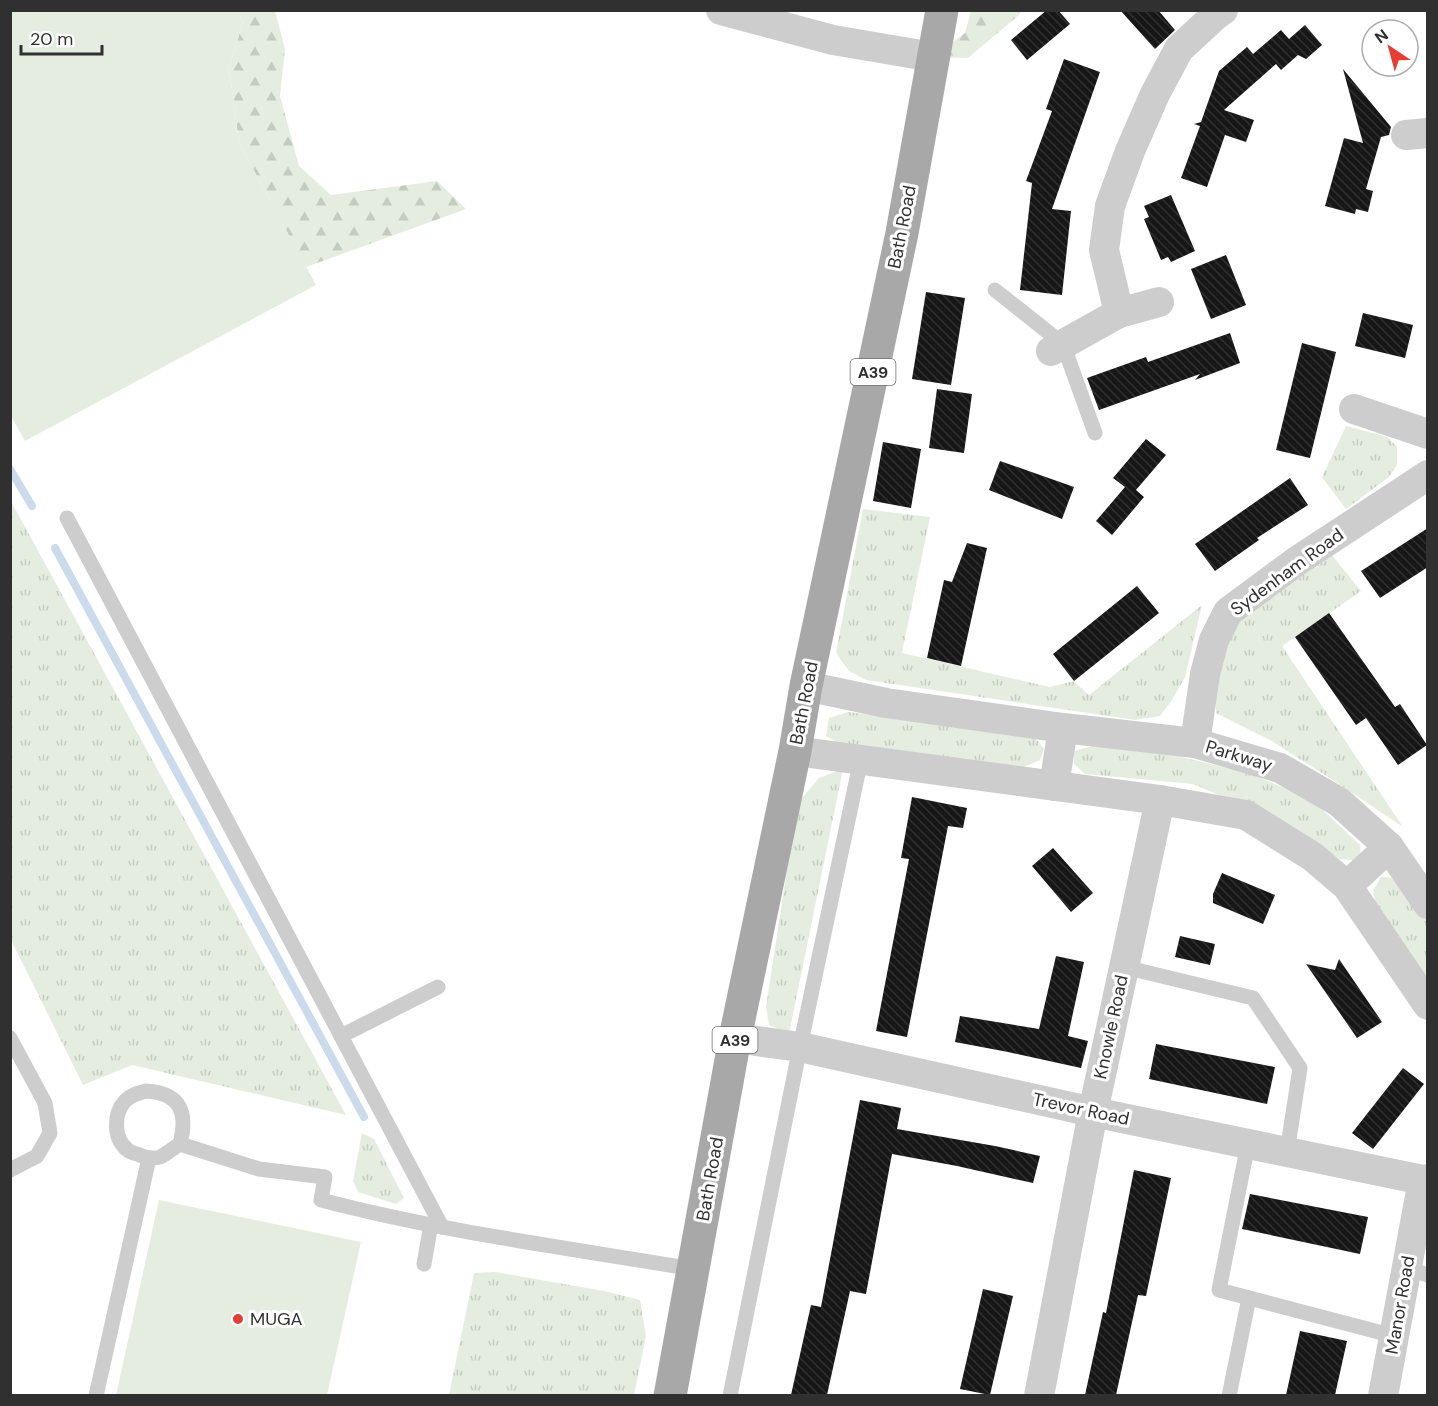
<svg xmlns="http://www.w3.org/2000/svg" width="1438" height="1406" viewBox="0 0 1438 1406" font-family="'DM Sans',sans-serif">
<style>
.grass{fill:url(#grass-tufts)}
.forest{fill:url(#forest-firs)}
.park{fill:#e4eddf}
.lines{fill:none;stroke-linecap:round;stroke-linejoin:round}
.stream{stroke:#cbdbec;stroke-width:8}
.building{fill:url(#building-back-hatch)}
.lane{stroke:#cdcdcd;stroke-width:15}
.street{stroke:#cdcdcd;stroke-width:30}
.primary{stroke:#a8a8a8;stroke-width:33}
.poi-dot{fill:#e53f35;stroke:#fff;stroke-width:2}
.labels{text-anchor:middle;stroke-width:6;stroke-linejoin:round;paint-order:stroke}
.shield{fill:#fff;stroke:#6e6e6e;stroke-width:1.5}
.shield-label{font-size:16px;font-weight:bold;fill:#303030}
.street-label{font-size:18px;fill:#303030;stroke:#fff}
.poi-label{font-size:18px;fill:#303030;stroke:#fff;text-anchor:start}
</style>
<defs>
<pattern id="grass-tufts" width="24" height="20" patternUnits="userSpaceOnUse" patternTransform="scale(1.5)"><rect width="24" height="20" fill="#e4eddf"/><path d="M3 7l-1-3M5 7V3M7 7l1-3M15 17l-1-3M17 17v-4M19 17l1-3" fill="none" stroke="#c4ccc0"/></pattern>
<pattern id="forest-firs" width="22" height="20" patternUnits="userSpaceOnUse" patternTransform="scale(1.5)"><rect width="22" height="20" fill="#e4eddf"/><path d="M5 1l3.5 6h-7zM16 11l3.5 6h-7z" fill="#c4ccc0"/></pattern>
<pattern id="building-back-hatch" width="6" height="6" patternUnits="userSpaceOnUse" patternTransform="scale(1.5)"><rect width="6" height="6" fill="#171717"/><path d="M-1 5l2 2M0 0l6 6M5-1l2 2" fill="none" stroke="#303030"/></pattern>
</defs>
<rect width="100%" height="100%" fill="#fff"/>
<g class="grass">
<path d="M 1346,426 L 1388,437 L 1397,447 L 1397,465 L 1389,477 L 1346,509 L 1322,477 Z"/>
<path d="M 11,502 L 18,514 L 346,1115 L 132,1065 L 83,1085 L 11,940 Z"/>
<path d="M 863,509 L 930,517 L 902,653 L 1050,687 L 1074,681 L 1089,695 L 1202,605 L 1185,677 L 1172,700 L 1160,716 L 1135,720 L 866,680 L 849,671 L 836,653 Z"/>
<path d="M 1323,544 L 1361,591 L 1282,646 L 1403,827 L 1336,782 L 1270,740 L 1216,713 L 1215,669 L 1232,625 Z"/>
<path d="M 848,712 L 1035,737 L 1044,749 L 1040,760 L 1024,767 L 843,746 L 826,736 L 829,718 Z"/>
<path d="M 1092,746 L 1169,754 L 1252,774 L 1312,800 L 1360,845 L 1361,861 L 1340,859 L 1245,800 L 1219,795 L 1193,784 L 1085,774 L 1074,764 L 1074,751 Z"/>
<path d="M 843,769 L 789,1034 L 769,1025 L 766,1007 L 797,804 L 819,778 Z"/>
<path d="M 1381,877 L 1400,878 L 1427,921 L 1427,980 L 1375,901 L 1373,891 Z"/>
<path d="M 362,1133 L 374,1139 L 404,1198 L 396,1204 L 358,1192 L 353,1181 Z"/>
<path d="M 495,1272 L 604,1291 L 640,1300 L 646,1336 L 634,1395 L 449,1395 L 474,1273 Z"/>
</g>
<g class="forest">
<path d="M 236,11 L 275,11 L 285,49 L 280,96 L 299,166 L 331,195 L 437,181 L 466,209 L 306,267 L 239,143 L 229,68 L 243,22 Z"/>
<path d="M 971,11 L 1021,11 L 1019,15 L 968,58 L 933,57 L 965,33 Z"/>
</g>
<g class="park">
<path d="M 11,10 L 236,11 L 243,22 L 229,68 L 239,143 L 316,285 L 25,441 L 10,414 Z"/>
<path d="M 159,1200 L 361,1242 L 327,1395 L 116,1395 Z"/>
</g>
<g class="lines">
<g class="stream">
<path d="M 10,469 L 32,506"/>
<path d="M 55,548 L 364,1117"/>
</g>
</g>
<g class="building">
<path d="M 1047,10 L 1058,10 L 1070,24 L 1027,60 L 1011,40 Z"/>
<path d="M 1120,10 L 1158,10 L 1175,30 L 1155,49 Z"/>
<path d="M 1305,25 L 1322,45 L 1306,59 L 1298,55 L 1281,70 L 1276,64 L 1224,110 L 1254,120 L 1246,142 L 1225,135 L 1207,187 L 1181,178 L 1200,126 L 1194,124 L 1201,122 L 1219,71 L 1247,47 L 1253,54 L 1281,30 L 1289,39 Z"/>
<path d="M 1064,59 L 1100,72 L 1052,209 L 1071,211 L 1062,295 L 1020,290 L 1032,183 L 1026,181 L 1052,111 L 1046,109 Z"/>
<path d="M 1343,69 L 1391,127 L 1389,135 L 1381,137 L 1366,189 L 1373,191 L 1368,212 L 1356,209 L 1355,214 L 1325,206 L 1344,138 L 1363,143 Z"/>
<path d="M 1171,195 L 1195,251 L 1171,262 L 1168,257 L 1161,260 L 1144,219 L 1149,217 L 1144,206 Z"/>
<path d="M 1226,255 L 1246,305 L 1211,319 L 1191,269 Z"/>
<path d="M 926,292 L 965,298 L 951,385 L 912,379 Z"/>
<path d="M 1363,313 L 1413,325 L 1405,358 L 1355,346 Z"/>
<path d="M 1230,333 L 1240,363 L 1195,380 L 1200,374 L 1099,410 L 1087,378 L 1146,357 L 1148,362 Z"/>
<path d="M 1302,343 L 1336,352 L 1310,458 L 1276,450 Z"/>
<path d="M 937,389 L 972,394 L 964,453 L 929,448 Z"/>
<path d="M 1146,439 L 1166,455 L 1136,490 L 1144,497 L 1112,535 L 1096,521 L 1125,487 L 1113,478 Z"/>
<path d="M 883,442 L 921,449 L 911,508 L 873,501 Z"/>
<path d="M 1000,461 L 1074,487 L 1062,519 L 989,490 Z"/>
<path d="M 1290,478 L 1308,505 L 1257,538 L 1259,540 L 1215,571 L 1195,544 Z"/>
<path d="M 1428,528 L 1428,567 L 1380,598 L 1361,571 Z"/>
<path d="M 967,543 L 987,548 L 961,666 L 927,658 L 944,580 L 952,582 Z"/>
<path d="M 1137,586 L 1159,613 L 1074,681 L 1053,654 Z"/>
<path d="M 1329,613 L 1395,707 L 1400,704 L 1427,745 L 1398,765 L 1366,718 L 1356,725 L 1295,637 Z"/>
<path d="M 912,797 L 967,808 L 963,828 L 948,826 L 907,1037 L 876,1031 L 909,859 L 901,858 Z"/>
<path d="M 1053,848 L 1093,893 L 1071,912 L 1032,866 Z"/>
<path d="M 1222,873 L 1275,895 L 1263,924 L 1213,903 L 1213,894 Z"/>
<path d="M 1180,936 L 1215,944 L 1210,965 L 1175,957 Z"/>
<path d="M 1056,956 L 1084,962 L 1068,1036 L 1088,1041 L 1081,1068 L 1008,1052 L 955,1042 L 960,1016 L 1039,1029 Z"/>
<path d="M 1339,959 L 1382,1022 L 1357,1038 L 1306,964 L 1335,970 Z"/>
<path d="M 1156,1044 L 1275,1067 L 1267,1104 L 1149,1079 Z"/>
<path d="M 1403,1068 L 1424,1084 L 1373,1149 L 1352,1133 Z"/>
<path d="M 860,1100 L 901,1108 L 897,1129 L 995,1146 L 1040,1156 L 1033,1183 L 957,1166 L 892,1154 L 866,1294 L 850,1291 L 827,1395 L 791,1395 L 811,1305 L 821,1307 Z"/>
<path d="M 1134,1170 L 1171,1178 L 1146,1296 L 1138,1295 L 1116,1395 L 1085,1395 L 1103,1312 L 1106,1313 Z"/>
<path d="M 1250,1194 L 1368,1217 L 1360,1254 L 1242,1229 Z"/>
<path d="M 983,1289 L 1013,1296 L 990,1395 L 960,1389 Z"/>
<path d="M 1300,1331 L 1347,1341 L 1335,1395 L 1286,1395 Z"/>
</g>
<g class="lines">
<g class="lane">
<path d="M 995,290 L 1063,344 L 1095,433"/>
<path d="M 67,518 L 442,1227"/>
<path d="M 1124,967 L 1253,998 L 1300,1068 L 1287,1152"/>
<path d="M 341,1036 L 438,987"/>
<path d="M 10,1038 L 45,1103 L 50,1133 L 37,1156 L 10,1170"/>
<path d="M 146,1091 C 181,1093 188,1113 180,1144 C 173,1148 167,1154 160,1157 C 154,1159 148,1158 142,1156 C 138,1154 132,1153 129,1151 C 113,1140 113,1114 125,1101 C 131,1095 138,1093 146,1091 Z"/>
<path d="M 180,1144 L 259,1169 L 325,1177 L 321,1200 C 443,1232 569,1248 693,1269"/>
<path d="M 1248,1144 L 1219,1290 L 1394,1336"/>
<path d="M 424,1264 L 431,1224"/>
<path d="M 1406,1268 L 1428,1275"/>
<path d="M 96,1396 L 149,1158"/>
<path d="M 730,1396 L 800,1047 L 861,759"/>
<path d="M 1229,1396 L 1249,1298"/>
</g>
<g class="street">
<path d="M 721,10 L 833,40 L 933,57"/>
<path d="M 1406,135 L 1428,133"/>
<path d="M 1119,313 L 1159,302"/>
<path d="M 1051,351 L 1119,313 L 1104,250 L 1110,206 L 1130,151 L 1155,94 L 1179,49 L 1217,14 L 1223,10"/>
<path d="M 1354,409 L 1428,434"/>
<path d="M 806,686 L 886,703 L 1063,728 L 1195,743 L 1280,768 L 1339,802 L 1389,847 L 1428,904"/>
<path d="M 1195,743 L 1205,674 L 1214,640 L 1228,612 L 1297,561 L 1428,475"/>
<path d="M 795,751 L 1160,800 L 1246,815 L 1313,857 L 1347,886 L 1428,1005"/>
<path d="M 1054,786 L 1063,728"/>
<path d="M 1347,886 L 1389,847"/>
<path d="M 735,1038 L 800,1047 L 1093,1112 L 1423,1180 L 1428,1179"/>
<path d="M 1039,1396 L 1093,1112 L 1160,800"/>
<path d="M 1383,1396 L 1423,1180"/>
</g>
<path class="primary" d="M 670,1396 L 735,1038 L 795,751 L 806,686 L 902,233 L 942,10"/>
</g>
<circle class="poi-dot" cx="238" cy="1319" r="6"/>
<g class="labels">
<g class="shield">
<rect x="850.5" y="359" width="45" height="26" rx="4.5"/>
<rect x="712.5" y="1027" width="45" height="26" rx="4.5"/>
</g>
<g class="shield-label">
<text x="873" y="378">A39</text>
<text x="735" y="1046">A39</text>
</g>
<g class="street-label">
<text transform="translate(902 227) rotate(-79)" y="6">Bath Road</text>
<text transform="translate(1287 572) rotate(-36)" y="6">Sydenham Road</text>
<text transform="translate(804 703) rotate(-79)" y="6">Bath Road</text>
<text transform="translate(1239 756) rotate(17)" y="6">Parkway</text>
<text transform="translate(1111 1027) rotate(-78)" y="6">Knowle Road</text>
<text transform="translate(1081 1109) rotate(12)" y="6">Trevor Road</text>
<text transform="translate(710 1179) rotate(-80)" y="6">Bath Road</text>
<text transform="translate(1400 1305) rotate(-80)" y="6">Manor Road</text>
</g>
<g class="poi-label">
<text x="250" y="1325">MUGA</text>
</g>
</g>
<rect width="1438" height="1406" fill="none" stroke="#303030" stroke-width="24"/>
<g transform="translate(1390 48) rotate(324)"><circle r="28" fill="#ffffff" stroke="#acacac" stroke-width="1.5"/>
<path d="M0-4.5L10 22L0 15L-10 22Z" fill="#e53f35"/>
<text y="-9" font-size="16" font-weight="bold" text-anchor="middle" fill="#303030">N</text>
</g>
<path d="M21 45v9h81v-9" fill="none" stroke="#303030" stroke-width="3"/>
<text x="30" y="45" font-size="18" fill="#303030" stroke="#ffffff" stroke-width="4.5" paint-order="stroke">20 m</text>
</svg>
